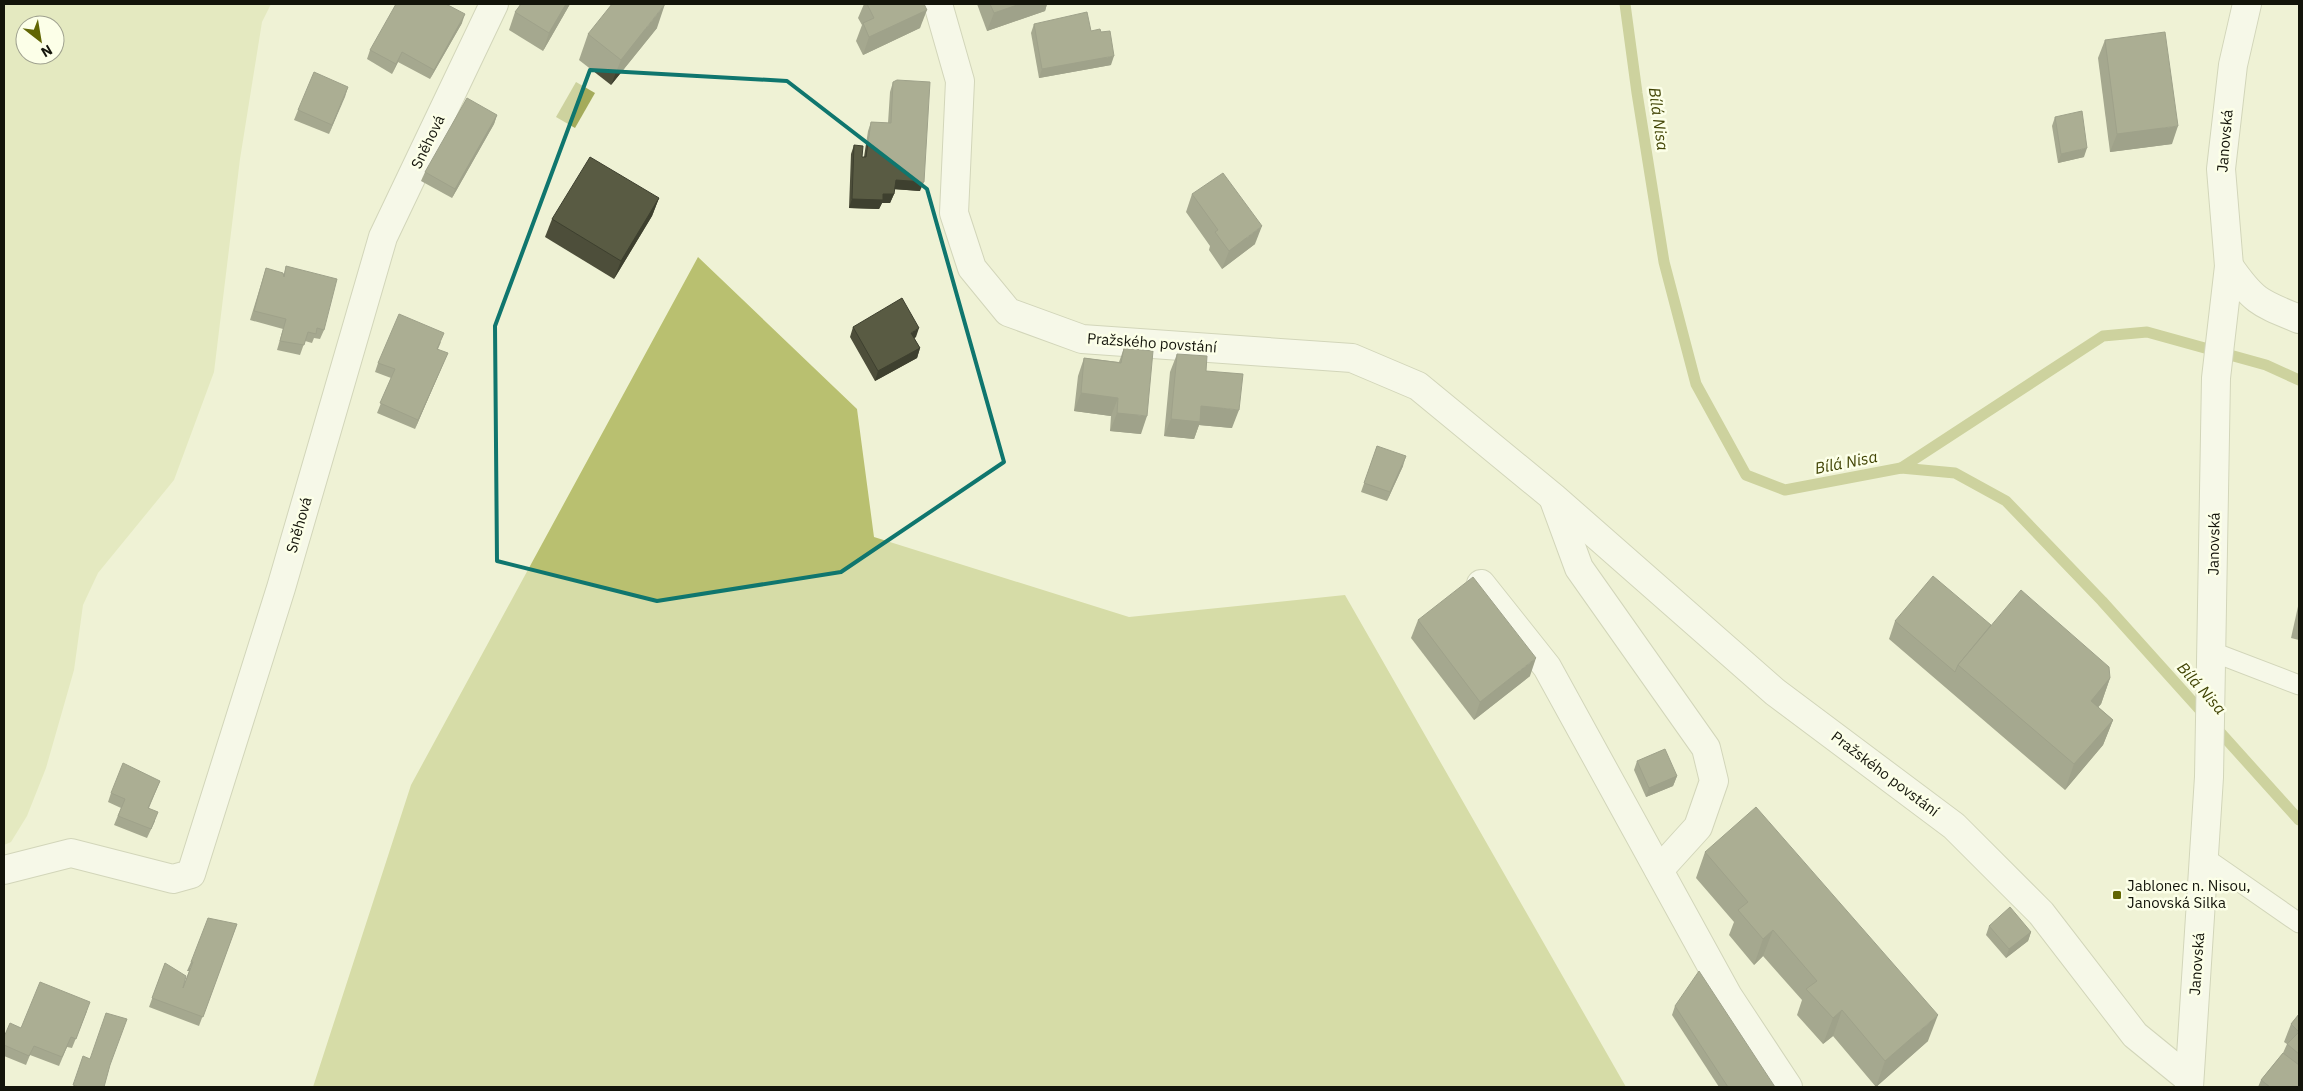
<svg xmlns="http://www.w3.org/2000/svg" width="2303" height="1091" viewBox="0 0 2303 1091" font-family="'IBM Plex Sans',sans-serif">
<style>
.green{fill:#d8dea6;fill-rule:evenodd}
.forest{fill:#b9c070}
.water{fill:#a4ab5b}
.lines{fill:none;stroke-linecap:round;stroke-linejoin:round}
.stream{stroke:#a4ab5b;stroke-width:11}
.lane-casing{stroke:#b0b398;stroke-width:21}
.street-casing{stroke:#b0b398;stroke-width:30}
.secondary-casing{stroke:#b0b398;stroke-width:30}
.lane{stroke:#fff;stroke-width:19}
.street{stroke:#fff;stroke-width:28}
.secondary{stroke:#fff;stroke-width:28}
.wall{fill:#4d4e3a}
.shaded-wall{fill:#3e402f}
.building{fill:#595b43;stroke:#3e402f}
.marked{fill:none;stroke:#0f766e;stroke-width:4;stroke-linejoin:round}
.poi-dot{fill:#616603;stroke:#fcffe8;stroke-width:2}
.labels{text-anchor:middle;stroke-width:5;stroke-linejoin:round;paint-order:stroke}
.street-label{font-size:15px;fill:#13140a;stroke:#fcffe8}
.poi-label{font-size:15px;fill:#13140a;stroke:#fcffe8;text-anchor:start}
.water-label{font-size:16px;font-style:italic;fill:#414404;stroke:#fcffe8}
</style>
<rect width="100%" height="100%" fill="#eff2d5"/>
<path class="green" d="M 4,4 L 271,4 L 262,22 L 240,159 L 214,372 L 174,480 L 98,573 L 83,605 L 74,670 L 46,768 L 27,816 L 11,842 L 4,845 ZM 25,25 L 55,25 L 55,55 L 25,55 Z"/>
<path class="forest" d="M 698,257 L 857,409 L 874,537 L 1129,617 L 1345,595 L 1626,1087 L 313,1087 L 411,785 Z"/>
<path class="water" d="M 576,82 L 595,93 L 575,128 L 556,117 Z"/>
<g class="lines">
<g class="stream">
<path d="M 1625,4 L 1637,93 L 1664,262 L 1696,384 L 1746,475 L 1785,490 L 1901,468 L 1955,473 L 2006,501 L 2102,601 L 2299,820"/>
<path d="M 1901,468 L 2103,336 L 2147,332 L 2266,365 L 2299,380"/>
</g>
<g class="lane-casing">
<g id="lane">
<path d="M 2213,652 L 2299,685"/>
<path d="M 2204,857 L 2299,923"/>
</g>
</g>
<g class="street-casing">
<g id="street">
<path d="M 938,4 L 960,81 L 954,213 L 972,268 L 1008,312 L 1082,339 L 1352,358 L 1418,386 L 1553,497 L 1775,692 L 1954,826 L 2041,913 L 2135,1035 L 2189,1079"/>
<path d="M 2229,266 C 2254,302 2260,303 2299,319"/>
<path d="M 1554,500 L 1579,568 L 1706,748 L 1714,781 L 1698,827 L 1659,870"/>
<path d="M 1481,584 L 1547,667 L 1728,996 L 1788,1087"/>
<path d="M 4,870 L 71,853 L 173,879 L 191,874 L 281,588 L 383,237 L 494,4"/>
</g>
</g>
<g class="secondary-casing">
<path id="secondary" d="M 2189,1087 L 2209,777 L 2216,378 L 2229,266 L 2221,169 L 2233,65 L 2247,4"/>
</g>
<use href="#lane" class="lane"/>
<use href="#street" class="street"/>
<use href="#secondary" class="secondary"/>
</g>
<g class="wall">
<path d="M 521,4 L 570,4 L 543,51 L 509,30 L 515,12 Z"/>
<path d="M 864,4 L 924,4 L 920,28 L 863,55 L 856,41 L 862,25 L 858,18 Z"/>
<path d="M 977,4 L 1047,4 L 1045,11 L 987,31 Z"/>
<path d="M 462,23 L 430,79 L 398,62 L 392,74 L 367,59 L 370,50 Z"/>
<path d="M 1034,24 L 1091,31 L 1111,65 L 1039,78 L 1031,33 Z"/>
<path d="M 657,28 L 611,85 L 579,60 L 588,34 Z"/>
<path d="M 2105,40 L 2172,144 L 2110,152 L 2098,58 Z"/>
<path d="M 893,82 L 920,191 L 894,189 L 894,194 L 890,203 L 882,203 L 879,209 L 849,208 L 851,154 L 854,145 L 862,157 L 864,157 L 868,131 L 871,122 L 888,123 L 890,92 Z"/>
<path d="M 348,87 L 329,134 L 294,120 L 298,110 Z"/>
<path d="M 497,115 L 494,124 L 452,198 L 421,181 L 425,172 Z"/>
<path d="M 2055,117 L 2084,157 L 2058,163 L 2052,126 Z"/>
<path d="M 1192,194 L 1255,244 L 1222,269 L 1209,250 L 1210,246 L 1186,212 Z"/>
<path d="M 659,198 L 652,216 L 614,279 L 545,237 L 552,219 Z"/>
<path d="M 286,266 L 324,330 L 320,339 L 314,338 L 312,343 L 305,341 L 300,355 L 277,350 L 283,329 L 250,320 L 266,268 L 284,274 Z"/>
<path d="M 853,327 L 916,337 L 914,338 L 920,348 L 917,358 L 875,381 L 850,337 Z"/>
<path d="M 441,342 L 438,349 L 444,362 L 415,429 L 377,413 L 391,378 L 375,372 L 378,363 Z"/>
<path d="M 1124,348 L 1141,434 L 1110,431 L 1111,416 L 1074,411 L 1078,376 L 1084,358 L 1119,362 Z"/>
<path d="M 1177,354 L 1206,371 L 1232,428 L 1199,425 L 1194,439 L 1164,436 L 1170,372 Z"/>
<path d="M 1377,446 L 1403,466 L 1387,501 L 1361,492 Z"/>
<path d="M 2299,602 L 2299,640 L 2291,638 Z"/>
<path d="M 1418,620 L 1530,676 L 1474,720 L 1411,638 Z"/>
<path d="M 1895,621 L 1991,625 L 2110,678 L 2101,704 L 2098,707 L 2113,720 L 2103,745 L 2065,790 L 1889,639 Z"/>
<path d="M 1637,761 L 1677,776 L 1673,786 L 1646,797 L 1634,770 Z"/>
<path d="M 160,781 L 149,808 L 155,821 L 147,838 L 114,825 L 121,808 L 108,802 L 111,793 Z"/>
<path d="M 1705,852 L 1928,1041 L 1876,1087 L 1833,1036 L 1823,1044 L 1797,1015 L 1802,1000 L 1763,956 L 1754,965 L 1729,935 L 1734,922 L 1696,878 Z"/>
<path d="M 237,924 L 199,1026 L 149,1007 L 165,963 L 183,988 L 189,971 L 187,971 Z"/>
<path d="M 1989,926 L 2031,932 L 2028,941 L 2006,958 L 1986,935 Z"/>
<path d="M 1675,1006 L 1775,1087 L 1719,1087 L 1672,1015 Z"/>
<path d="M 87,1011 L 72,1048 L 67,1047 L 59,1066 L 30,1055 L 26,1065 L 4,1056 L 4,1037 L 21,1028 Z"/>
<path d="M 2299,1014 L 2299,1087 L 2258,1087 L 2261,1080 L 2283,1053 L 2287,1044 L 2284,1042 L 2291,1024 Z"/>
</g>
<g class="shaded-wall">
<path d="M 566,4 L 570,4 L 543,51 L 549,33 Z"/>
<path d="M 665,4 L 657,28 L 611,85 L 621,60 Z"/>
<path d="M 1020,4 L 1047,4 L 1045,11 L 987,31 L 994,13 Z"/>
<path d="M 927,10 L 920,28 L 863,55 L 869,37 Z"/>
<path d="M 465,14 L 462,23 L 430,79 L 434,70 Z"/>
<path d="M 402,52 L 398,62 L 392,74 L 396,64 Z"/>
<path d="M 1114,56 L 1111,65 L 1039,78 L 1042,69 Z"/>
<path d="M 348,87 L 345,97 L 329,134 L 332,125 Z"/>
<path d="M 497,115 L 494,124 L 452,198 L 455,189 Z"/>
<path d="M 2178,126 L 2172,144 L 2110,152 L 2117,134 Z"/>
<path d="M 2087,148 L 2084,157 L 2058,163 L 2061,154 Z"/>
<path d="M 896,180 L 924,182 L 920,191 L 892,189 Z"/>
<path d="M 883,194 L 894,194 L 890,203 L 882,203 L 879,209 L 849,208 L 852,199 Z"/>
<path d="M 659,198 L 652,216 L 614,279 L 621,261 Z"/>
<path d="M 1262,226 L 1255,244 L 1222,269 L 1229,251 Z"/>
<path d="M 919,328 L 916,337 L 907,342 L 911,333 Z"/>
<path d="M 920,348 L 917,358 L 875,381 L 878,371 Z"/>
<path d="M 448,353 L 444,362 L 415,429 L 418,420 Z"/>
<path d="M 1081,393 L 1118,398 L 1111,416 L 1074,411 Z"/>
<path d="M 1201,406 L 1239,410 L 1232,428 L 1199,425 L 1194,439 L 1164,436 L 1171,419 Z"/>
<path d="M 1117,413 L 1147,416 L 1141,434 L 1110,431 Z"/>
<path d="M 1406,456 L 1403,466 L 1387,501 L 1390,492 Z"/>
<path d="M 1536,658 L 1530,676 L 1474,720 L 1480,702 Z"/>
<path d="M 2110,678 L 2101,704 L 2081,727 L 2091,701 Z"/>
<path d="M 2113,720 L 2103,745 L 2065,790 L 2074,764 Z"/>
<path d="M 1677,776 L 1673,786 L 1646,797 L 1649,788 Z"/>
<path d="M 1773,930 L 1763,956 L 1754,965 L 1763,939 Z"/>
<path d="M 2031,932 L 2028,941 L 2006,958 L 2009,949 Z"/>
<path d="M 191,962 L 193,962 L 189,971 L 187,971 Z"/>
<path d="M 1842,1010 L 1833,1036 L 1823,1044 L 1833,1018 Z"/>
<path d="M 1938,1015 L 1928,1041 L 1876,1087 L 1885,1061 Z"/>
</g>
<g class="building">
<path d="M 396,4 L 446,4 L 465,14 L 434,70 L 402,52 L 396,64 L 370,50 Z"/>
<path d="M 521,4 L 566,4 L 549,33 L 515,12 Z"/>
<path d="M 612,4 L 665,4 L 621,60 L 588,34 Z"/>
<path d="M 867,4 L 924,4 L 927,10 L 869,37 L 863,23 L 874,18 Z"/>
<path d="M 990,4 L 1020,4 L 994,13 Z"/>
<path d="M 1087,12 L 1091,31 L 1100,29 L 1101,32 L 1110,31 L 1114,56 L 1042,69 L 1034,24 Z"/>
<path d="M 2165,32 L 2178,126 L 2117,134 L 2105,40 Z"/>
<path d="M 314,72 L 348,87 L 332,125 L 298,110 Z"/>
<path d="M 897,80 L 930,82 L 924,182 L 896,180 L 894,194 L 883,194 L 883,200 L 852,199 L 854,145 L 863,146 L 862,157 L 866,157 L 871,122 L 891,123 L 893,82 Z"/>
<path d="M 467,98 L 497,115 L 455,189 L 425,172 Z"/>
<path d="M 2082,111 L 2087,148 L 2061,154 L 2055,117 Z"/>
<path d="M 590,157 L 659,198 L 621,261 L 552,219 Z"/>
<path d="M 1223,173 L 1262,226 L 1229,251 L 1215,232 L 1218,230 L 1192,194 Z"/>
<path d="M 286,266 L 337,279 L 324,330 L 317,328 L 316,334 L 308,332 L 304,345 L 280,341 L 286,319 L 254,311 L 266,268 L 283,273 L 284,277 Z"/>
<path d="M 902,298 L 919,328 L 911,333 L 920,348 L 878,371 L 853,327 Z"/>
<path d="M 399,314 L 444,333 L 437,349 L 448,353 L 418,420 L 380,403 L 395,369 L 378,363 Z"/>
<path d="M 1124,348 L 1153,351 L 1147,416 L 1117,413 L 1118,398 L 1081,393 L 1084,358 L 1121,363 Z"/>
<path d="M 1177,354 L 1207,356 L 1206,371 L 1243,374 L 1239,410 L 1201,406 L 1200,422 L 1171,419 Z"/>
<path d="M 1377,446 L 1406,456 L 1390,492 L 1364,483 Z"/>
<path d="M 1933,576 L 1991,625 L 1958,665 L 1955,672 L 1895,621 Z"/>
<path d="M 1473,577 L 1536,658 L 1480,702 L 1418,620 Z"/>
<path d="M 2021,590 L 2109,667 L 2110,678 L 2091,701 L 2113,720 L 2074,764 L 1958,665 Z"/>
<path d="M 1665,749 L 1677,776 L 1649,788 L 1637,761 Z"/>
<path d="M 123,763 L 160,781 L 148,808 L 158,812 L 151,829 L 118,816 L 125,799 L 111,793 Z"/>
<path d="M 1756,807 L 1938,1015 L 1885,1061 L 1842,1010 L 1833,1018 L 1806,989 L 1817,981 L 1773,930 L 1763,939 L 1738,910 L 1748,902 L 1705,852 Z"/>
<path d="M 2010,907 L 2031,932 L 2009,949 L 1989,926 Z"/>
<path d="M 208,918 L 237,924 L 203,1017 L 152,998 L 165,963 L 186,976 L 183,988 L 193,962 L 191,962 Z"/>
<path d="M 1699,971 L 1775,1087 L 1728,1087 L 1675,1006 Z"/>
<path d="M 40,982 L 90,1002 L 76,1039 L 71,1037 L 62,1057 L 34,1046 L 29,1056 L 4,1045 L 4,1037 L 10,1023 L 21,1028 Z"/>
<path d="M 106,1013 L 127,1019 L 110,1065 L 104,1087 L 79,1087 L 73,1085 L 83,1056 L 90,1059 Z"/>
<path d="M 2299,1014 L 2299,1054 L 2287,1044 L 2299,1032 L 2291,1024 Z"/>
<path d="M 2283,1053 L 2299,1065 L 2299,1087 L 2270,1087 L 2261,1080 Z"/>
</g>
<path d="M0 0H2303V1091H0ZM 590,70 L 787,81 L 927,189 L 1004,462 L 841,572 L 657,601 L 497,561 L 495,326 Z" fill="#eff2d5" fill-opacity=".55" fill-rule="evenodd"/>
<path class="marked" d="M 590,70 L 787,81 L 927,189 L 1004,462 L 841,572 L 657,601 L 497,561 L 495,326 Z"/>
<rect class="poi-dot" x="2112" y="890" width="10" height="10" rx="2.5"/>
<g class="labels">
<g class="street-label">
<text transform="translate(2225 141) rotate(-85)" y="5">Janovská</text>
<text transform="translate(428 142) rotate(-64)" y="5">Sněhová</text>
<text transform="translate(1152 343) rotate(4)" y="5">Pražského povstání</text>
<text transform="translate(299 525) rotate(-74)" y="5">Sněhová</text>
<text transform="translate(2214 544) rotate(-89)" y="5">Janovská</text>
<text transform="translate(1885 774) rotate(37)" y="5">Pražského povstání</text>
<text transform="translate(2197 964) rotate(-86)" y="5">Janovská</text>
</g>
<g class="poi-label">
<text x="2127" y="891">Jablonec n. Nisou,<tspan x="2127" dy="17">Janovská Silka</tspan></text>
</g>
<g class="water-label">
<text transform="translate(1659 119) rotate(82)" y="6">Bílá Nisa</text>
<text transform="translate(1846 462) rotate(-11)" y="6">Bílá Nisa</text>
<text transform="translate(2202 688) rotate(48)" y="6">Bílá Nisa</text>
</g>
</g>
<rect width="2303" height="1091" fill="none" stroke="#13140a" stroke-width="10"/>
<g transform="translate(40 40) rotate(149)"><circle r="24" fill="#fcffe8" stroke="#9fa18f"/>
<path d="M0-4L9 19L0 12L-9 19Z" fill="#616603"/>
<text y="-8" font-size="14" font-weight="bold" text-anchor="middle" fill="#13140a">N</text>
</g>
</svg>
